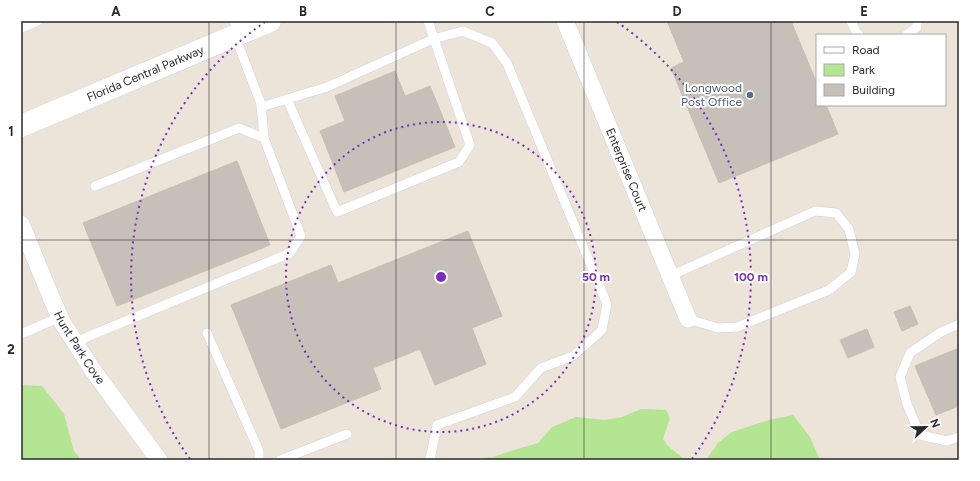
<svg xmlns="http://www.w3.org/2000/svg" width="980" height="481" viewBox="0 0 980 481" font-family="Figtree,sans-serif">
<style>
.green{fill:#b3e593}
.building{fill:#c7c0b9;stroke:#c7bfb3}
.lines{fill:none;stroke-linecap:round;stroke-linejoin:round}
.service-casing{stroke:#cfd3e2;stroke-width:10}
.minor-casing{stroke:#cfd3e2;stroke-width:18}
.tertiary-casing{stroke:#cfd3e2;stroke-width:23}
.service{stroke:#fff;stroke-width:9}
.minor{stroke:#fff;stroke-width:17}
.tertiary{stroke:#fff;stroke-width:22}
.grid{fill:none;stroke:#292929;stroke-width:1;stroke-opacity:0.55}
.ring{fill:none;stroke:#7b2cbf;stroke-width:2;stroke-dasharray:2 4}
.service-dot{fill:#5c6f8a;stroke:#fff;stroke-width:1.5}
.labels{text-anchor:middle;stroke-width:4;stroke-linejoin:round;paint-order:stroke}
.street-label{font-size:12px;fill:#292929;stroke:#fff}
.service-label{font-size:12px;fill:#4e5e75;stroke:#fff;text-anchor:end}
.centre{fill:#7b2cbf;stroke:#fff;stroke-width:2}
.ring-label{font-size:12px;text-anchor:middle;font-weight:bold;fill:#7b2cbf;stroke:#fff;stroke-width:4;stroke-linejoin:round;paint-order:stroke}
.neatline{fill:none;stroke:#292929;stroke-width:1.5}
.grid-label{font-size:13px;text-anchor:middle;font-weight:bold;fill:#292929}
</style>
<rect width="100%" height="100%" fill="#ece3d9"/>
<g class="green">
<path d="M 21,385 L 42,386 L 64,414 L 74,451 L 81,460 L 21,460 Z"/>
<path d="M 641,409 L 666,410 L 670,418 L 663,439 L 668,446 L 683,458 L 695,460 L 481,460 L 483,458 L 493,457 L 514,450 L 538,443 L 552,427 L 576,417 L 605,420 L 622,417 Z"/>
<path d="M 793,415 L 810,437 L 820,460 L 706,460 L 718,443 L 732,432 L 769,420 Z"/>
</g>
<g class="building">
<path d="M 667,21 L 791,21 L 817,84 L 817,105 L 826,105 L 838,134 L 719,183 L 671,68 L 684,62 Z"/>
<path d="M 395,71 L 405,96 L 430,86 L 455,147 L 344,192 L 320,131 L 345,121 L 335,96 Z"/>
<path d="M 237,161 L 270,245 L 117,306 L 83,223 Z"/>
<path d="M 468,231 L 502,316 L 472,328 L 486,364 L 435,385 L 420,349 L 373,368 L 381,389 L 281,429 L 231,305 L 331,265 L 338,283 Z"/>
<path d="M 910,306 L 918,324 L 902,331 L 894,312 Z"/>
<path d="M 867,329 L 874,347 L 848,358 L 840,340 Z"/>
<path d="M 959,348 L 959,406 L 936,415 L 915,366 Z"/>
</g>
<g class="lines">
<g class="service-casing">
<g id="service">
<path d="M 234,21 L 239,34"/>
<path d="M 851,21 L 857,34 L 859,35"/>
<path d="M 21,28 L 38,21"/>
<path d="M 906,35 L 917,27 L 917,21"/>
<path d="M 235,36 L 261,104 L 264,138"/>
<path d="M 287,99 L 337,212 L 459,162 L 470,145 L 428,21"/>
<path d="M 261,107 L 327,87 L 433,39 L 463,31 L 492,43 L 507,63 L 607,304 L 602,330 L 573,356 L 541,368 L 515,397 L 437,425 L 430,460"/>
<path d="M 670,276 L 815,211 L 836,213 L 849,229 L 855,254 L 851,272 L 829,290 L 737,327 L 718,328 L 688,319"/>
<path d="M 959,324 L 941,332 L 910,353 L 900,377 L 907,404 L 920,435 L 947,441 L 959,437"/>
<path d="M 207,333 L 259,451 L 259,460"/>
<path d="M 21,334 L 60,317"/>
<path d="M 75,342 L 290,253 L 301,236 L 264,138 L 239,128 L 95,186"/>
<path d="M 280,460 L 347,434"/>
</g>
</g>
<g class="minor-casing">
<g id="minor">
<path id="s1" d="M 565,21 L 688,319"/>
<path id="s2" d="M 21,224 L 51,297 L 62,322 L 92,369 L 159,460"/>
</g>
</g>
<g class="tertiary-casing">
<g id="tertiary">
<path id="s3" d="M 21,126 L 270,21"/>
</g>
</g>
<use href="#service" class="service"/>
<use href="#minor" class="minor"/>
<use href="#tertiary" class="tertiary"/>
</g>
<path class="grid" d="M 209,21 L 209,460M 396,21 L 396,460M 584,21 L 584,460M 771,21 L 771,460M 21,240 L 959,240"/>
<g class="ring">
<circle cx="441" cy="277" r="155"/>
<path d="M190 459A310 310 0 0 1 265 22M617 22A310 310 0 0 1 692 459"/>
</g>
<circle class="service-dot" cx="750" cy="95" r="4"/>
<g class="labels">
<g class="street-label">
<text dy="4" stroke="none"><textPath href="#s3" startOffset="135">Florida Central Parkway</textPath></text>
<text dy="4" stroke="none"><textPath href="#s1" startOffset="161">Enterprise Court</textPath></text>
<text dy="4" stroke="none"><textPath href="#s2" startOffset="137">Hunt Park Cove</textPath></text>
</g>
<g class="service-label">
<text x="742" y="92">Longwood<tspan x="742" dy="14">Post Office</tspan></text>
</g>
</g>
<circle cx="441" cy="277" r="6" class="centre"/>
<g class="ring-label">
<text x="596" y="281">50 m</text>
<text x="751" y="281">100 m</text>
</g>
<rect width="980" height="481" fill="none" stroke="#ffffff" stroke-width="44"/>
<rect x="816" y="34" width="130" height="72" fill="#ffffff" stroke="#a9a9a9"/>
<rect x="824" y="47" width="20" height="6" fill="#ffffff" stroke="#a9a9a9"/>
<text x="852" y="54" font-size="12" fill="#292929">Road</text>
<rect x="824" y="64" width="20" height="12" fill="#b3e593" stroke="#a9a9a9"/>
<text x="852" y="74" font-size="12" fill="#292929">Park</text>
<rect x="824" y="84" width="20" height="12" fill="#c7c0b9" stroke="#a9a9a9"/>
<text x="852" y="94" font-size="12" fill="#292929">Building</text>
<g transform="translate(926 427) rotate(68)" stroke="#ffffff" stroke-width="3" paint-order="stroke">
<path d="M0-3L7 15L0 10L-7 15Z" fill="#292929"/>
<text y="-6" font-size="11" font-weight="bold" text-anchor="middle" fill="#292929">N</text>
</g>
<rect x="22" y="22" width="936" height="437" class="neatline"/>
<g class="grid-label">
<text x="116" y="16">A</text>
<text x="303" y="16">B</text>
<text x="490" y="16">C</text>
<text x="677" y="16">D</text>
<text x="864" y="16">E</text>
<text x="11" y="136">1</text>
<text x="11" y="354">2</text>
</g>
</svg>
